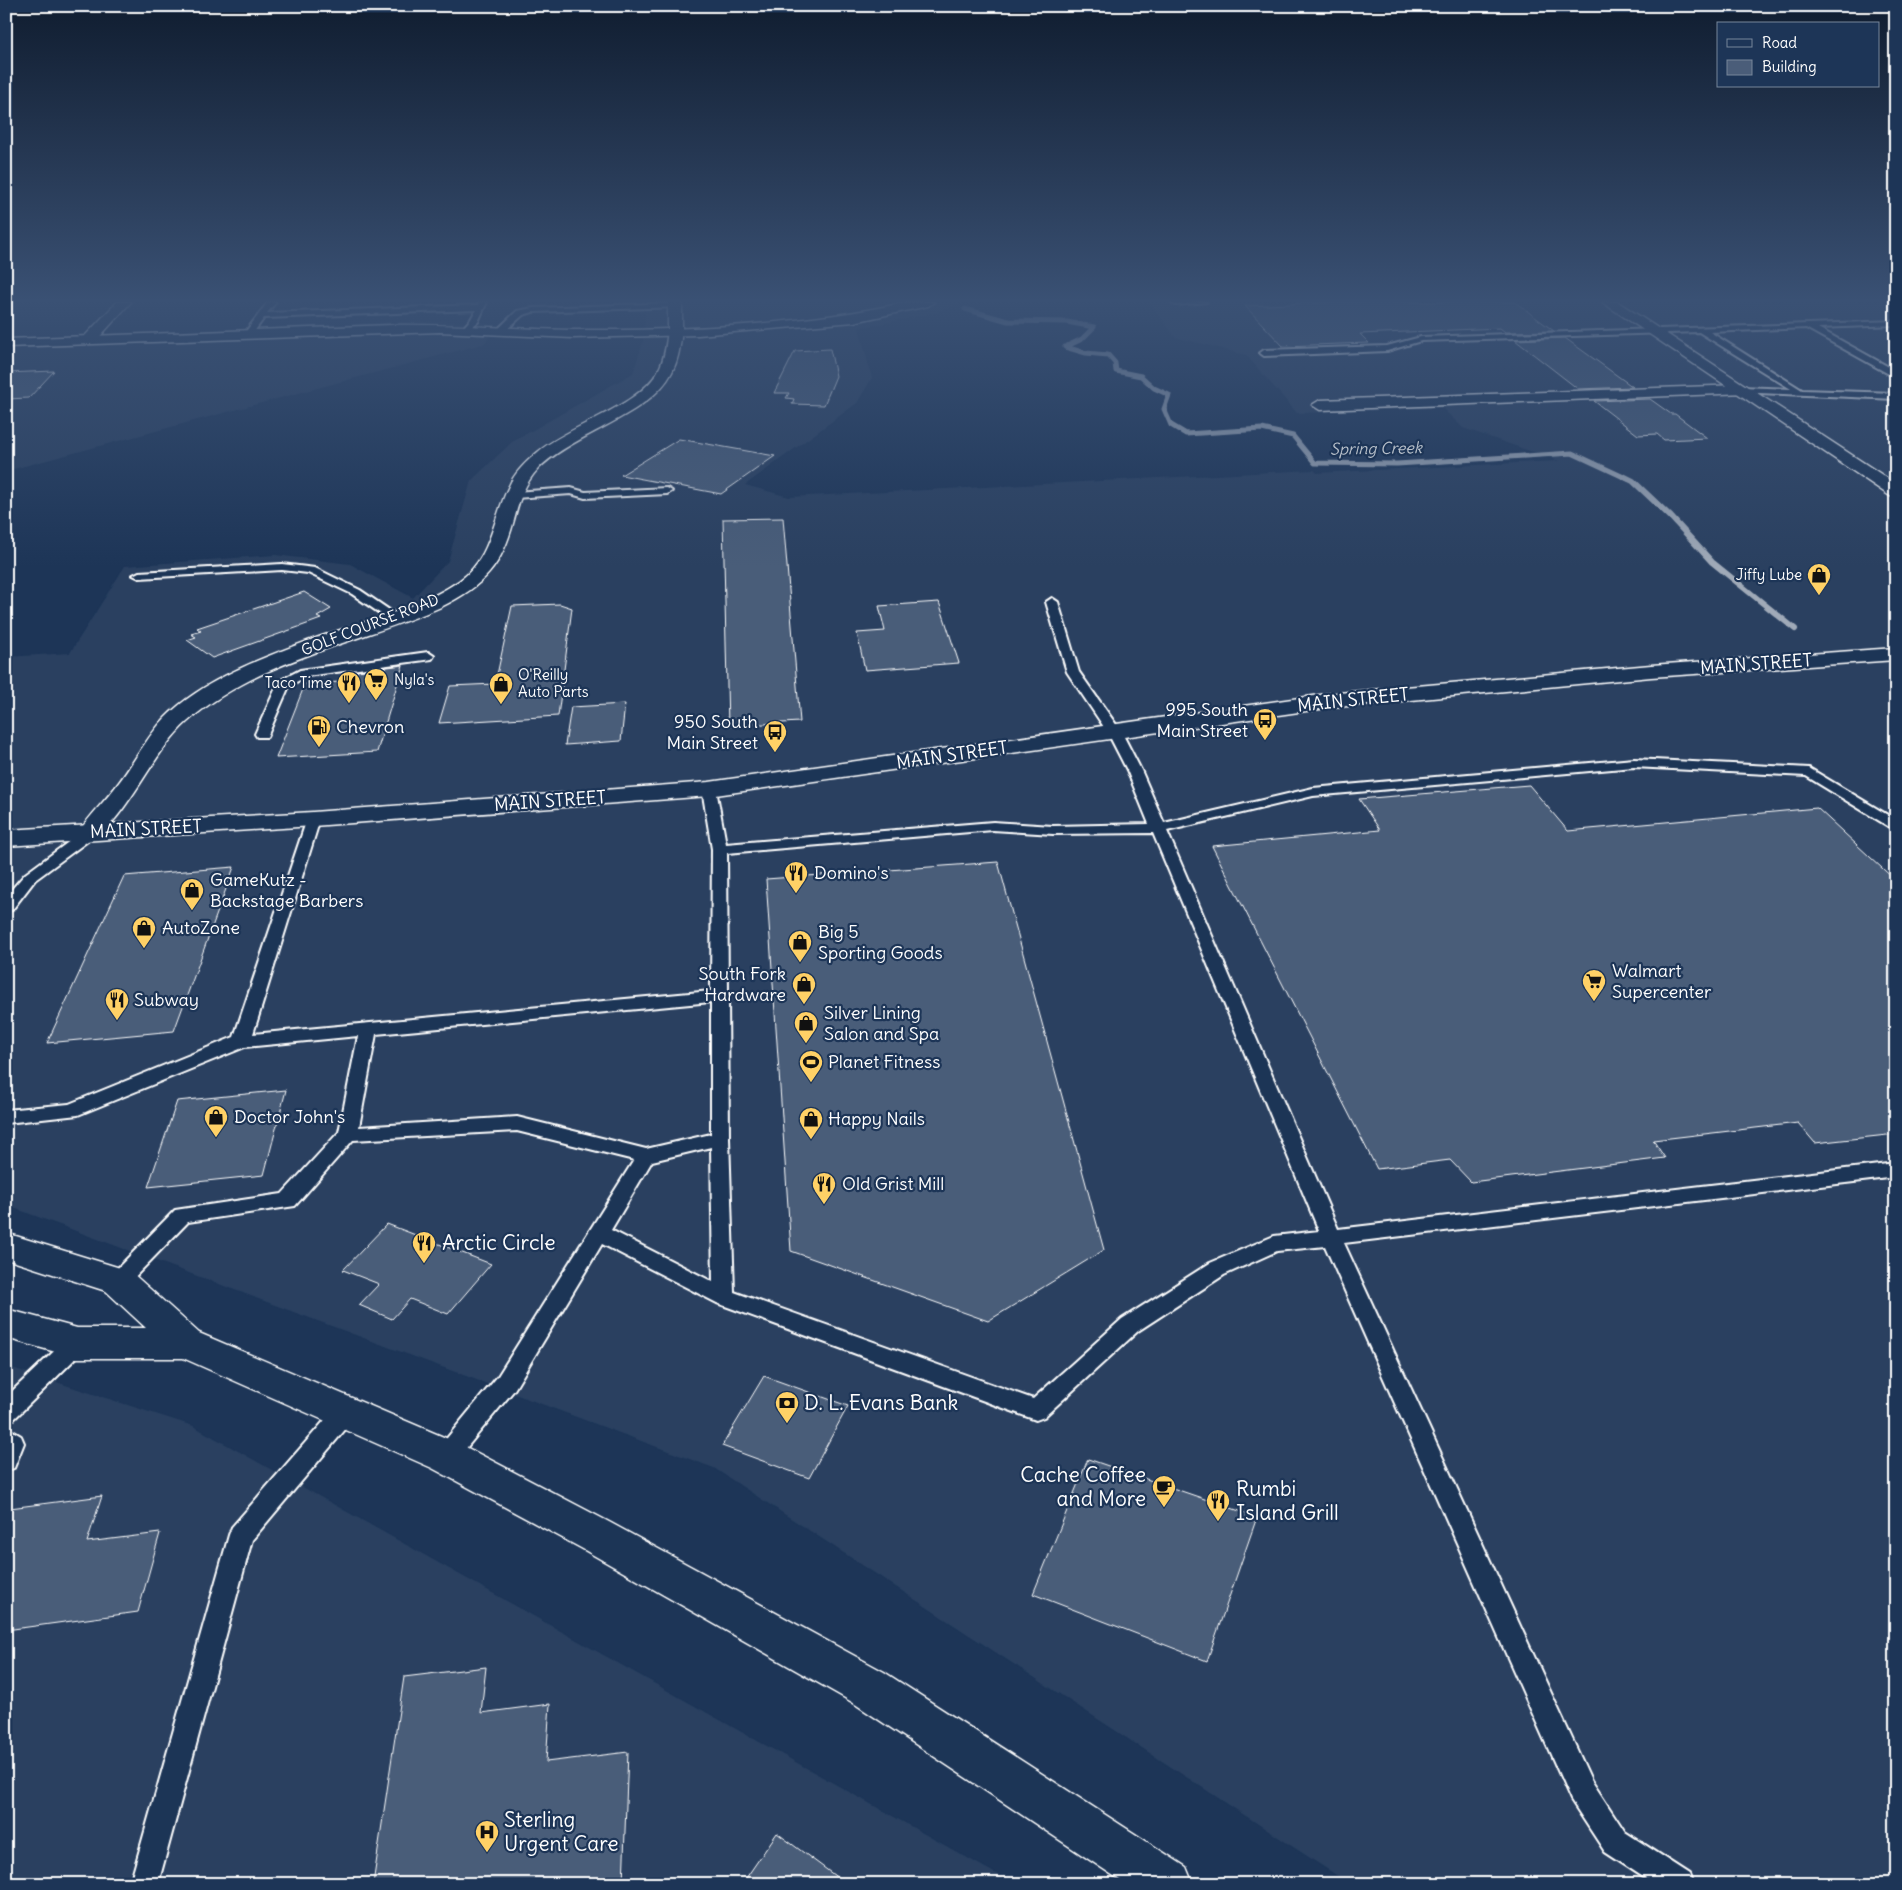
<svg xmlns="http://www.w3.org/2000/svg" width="1902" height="1890" viewBox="0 0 1902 1890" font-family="Delius,sans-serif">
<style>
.built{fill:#2a4161}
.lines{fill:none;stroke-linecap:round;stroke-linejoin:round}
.stream-far1{stroke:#a0aab8;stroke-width:5}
.stream{stroke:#a0aab8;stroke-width:6}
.building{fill:#4a5d79;stroke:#fff}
.service-casing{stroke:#fff;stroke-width:4}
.minor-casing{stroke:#fff;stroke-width:3}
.tertiary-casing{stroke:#fff;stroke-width:3}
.secondary-casing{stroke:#fff;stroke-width:3}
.primary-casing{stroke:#fff;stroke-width:3}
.trunk-casing{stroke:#fff;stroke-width:3}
.service{fill:#1d3557;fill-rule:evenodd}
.minor{fill:#1d3557;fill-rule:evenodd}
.tertiary{fill:#1d3557;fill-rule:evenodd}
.secondary{fill:#1d3557;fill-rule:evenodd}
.primary{fill:#1d3557;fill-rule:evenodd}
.trunk{fill:#1d3557;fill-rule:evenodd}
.labels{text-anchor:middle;stroke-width:4.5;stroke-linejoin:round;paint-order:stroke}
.far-poi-label{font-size:15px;fill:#fff;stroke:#1d3557;text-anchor:end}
.far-street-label{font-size:15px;fill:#fff;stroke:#1d3557}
.far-water-label{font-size:16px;font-style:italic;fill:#b8c0ca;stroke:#1d3557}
.street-label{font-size:18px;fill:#fff;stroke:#1d3557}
.poi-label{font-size:18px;fill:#fff;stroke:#1d3557;text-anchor:start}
.near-poi-label{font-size:21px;fill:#fff;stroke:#1d3557;text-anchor:start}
</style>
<rect width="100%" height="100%" fill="#1d3557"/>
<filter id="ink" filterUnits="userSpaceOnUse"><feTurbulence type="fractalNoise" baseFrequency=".02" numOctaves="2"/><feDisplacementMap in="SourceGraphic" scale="10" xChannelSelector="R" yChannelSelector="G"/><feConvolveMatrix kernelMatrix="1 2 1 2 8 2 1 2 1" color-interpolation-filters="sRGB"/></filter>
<g filter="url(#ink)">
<g class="built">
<path d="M 646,302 L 962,302 L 935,313 L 859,328 L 872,378 L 857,403 L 745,485 L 789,497 L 1314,470 L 1317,473 L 1559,461 L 1463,428 L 1442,408 L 1297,413 L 1246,355 L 1175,337 L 1149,302 L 1896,302 L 1896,1884 L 1350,1884 L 714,1468 L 6,1205 L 6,657 L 70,653 L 125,566 L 275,555 L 350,564 L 413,598 L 448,561 L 471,481 L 512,442 L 633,373 L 643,342 Z"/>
<path d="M 417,321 L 485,322 L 489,338 L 483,344 L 6,471 L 6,338 Z"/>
<path d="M 6,1366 L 193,1426 L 1014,1884 L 6,1884 Z"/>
</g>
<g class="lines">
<path class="stream-far1" d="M 965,309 L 1008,321 L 1067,322 L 1094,327 L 1082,339 L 1065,347 L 1086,353 L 1108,355 L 1115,363 L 1116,371 L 1141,376 L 1154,388 L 1169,395 L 1164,409 L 1171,425 L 1186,434 L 1262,429 L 1293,436 L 1315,463 L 1397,464 L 1572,453 L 1628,479"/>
<path class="stream" d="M 1625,477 L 1633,481 L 1671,517 L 1712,562 L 1795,629"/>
</g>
<g class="building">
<path d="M 1335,302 L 1515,302 L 1554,331 L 1505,332 L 1500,328 L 1360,334 L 1369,343 L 1283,346 L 1245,306 Z"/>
<path d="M 1565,338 L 1576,346 L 1633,387 L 1578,389 L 1515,340 Z"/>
<path d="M 830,349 L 836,376 L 824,405 L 792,404 L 794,399 L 786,398 L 789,393 L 774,393 L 795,351 Z"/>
<path d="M 54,371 L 29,398 L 6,399 L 6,373 Z"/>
<path d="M 1650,399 L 1671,414 L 1675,414 L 1707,438 L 1664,440 L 1657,434 L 1638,435 L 1594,401 Z"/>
<path d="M 679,439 L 775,456 L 721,494 L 621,475 Z"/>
<path d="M 783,518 L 800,722 L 728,726 L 723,519 Z"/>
<path d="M 304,592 L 331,609 L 317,617 L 321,619 L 212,658 L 187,640 L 196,637 L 191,634 L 201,631 L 197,628 Z"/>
<path d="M 939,602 L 959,663 L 865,670 L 857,633 L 885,631 L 879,606 Z"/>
<path d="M 560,604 L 572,608 L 558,716 L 439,723 L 450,686 L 495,684 L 512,606 Z"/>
<path d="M 403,665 L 377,752 L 276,758 L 305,684 L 358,681 L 357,671 Z"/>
<path d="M 625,704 L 621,741 L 565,745 L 571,707 Z"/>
<path d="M 1529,785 L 1568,831 L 1817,808 L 1896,881 L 1896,1134 L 1815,1143 L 1798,1123 L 1653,1140 L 1665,1158 L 1471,1182 L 1450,1160 L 1377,1169 L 1212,846 L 1380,830 L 1359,799 Z"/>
<path d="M 998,862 L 1104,1250 L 988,1321 L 791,1251 L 766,879 Z"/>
<path d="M 234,867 L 174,1031 L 47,1043 L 124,876 Z"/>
<path d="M 286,1090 L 264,1175 L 148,1187 L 177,1101 Z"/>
<path d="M 387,1224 L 491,1264 L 448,1314 L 410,1299 L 392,1319 L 359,1305 L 379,1284 L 343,1270 Z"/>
<path d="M 764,1376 L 848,1406 L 809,1478 L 722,1446 Z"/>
<path d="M 1088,1459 L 1257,1517 L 1207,1661 L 1033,1594 Z"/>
<path d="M 102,1496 L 87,1542 L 160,1533 L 138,1612 L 6,1630 L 6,1519 L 10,1508 Z"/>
<path d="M 486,1667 L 481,1713 L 550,1704 L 546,1762 L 628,1752 L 623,1884 L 373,1884 L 404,1677 Z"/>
<path d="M 777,1833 L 846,1884 L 742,1884 Z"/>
</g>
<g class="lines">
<g class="service-casing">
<g id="service">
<path d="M 268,302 L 276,302 L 267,313 L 478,305 L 479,302 L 487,302 L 478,322 L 466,331 L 462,329 L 471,319 L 476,310 L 264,318 L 251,336 L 245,336 L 244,334 Z"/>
<path d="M 1207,302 L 1176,305 L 1172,303 L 1173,302 Z"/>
<path d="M 675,303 L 679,305 L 678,307 L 533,312 L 523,315 L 504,332 L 497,330 L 517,311 L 533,308 Z"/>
<path d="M 1896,321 L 1896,325 L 1818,328 L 1896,371 L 1896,378 L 1806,328 L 1710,332 L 1802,390 L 1896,393 L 1896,399 L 1738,392 L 1738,388 L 1741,387 L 1791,389 L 1699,332 L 1421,341 L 1387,351 L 1264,356 L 1260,353 L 1264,350 L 1387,346 L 1421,337 Z"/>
<path d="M 571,488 L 585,492 L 667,488 L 672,491 L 667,494 L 585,498 L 571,494 L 515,498 L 510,495 L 515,492 Z"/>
<path d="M 282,564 L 315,568 L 360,590 L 401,618 L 395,622 L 391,621 L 352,594 L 308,573 L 282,570 L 139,578 L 133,575 L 139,572 Z"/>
<path d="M 1052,598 L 1058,602 L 1079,672 L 1122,733 L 1141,770 L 1164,823 L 1313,788 L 1634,759 L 1809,768 L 1896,820 L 1896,831 L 1806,776 L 1634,767 L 1313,796 L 1167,831 L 1338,1229 L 1896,1163 L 1896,1177 L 1344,1243 L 1591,1780 L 1625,1832 L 1690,1874 L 1694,1884 L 1654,1884 L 1605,1852 L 1571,1800 L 1325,1246 L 1277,1251 L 1224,1275 L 1138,1331 L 1044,1417 L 1036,1420 L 717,1303 L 602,1244 L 514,1390 L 454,1463 L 446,1466 L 438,1463 L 434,1456 L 438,1449 L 498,1376 L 634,1160 L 517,1131 L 353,1140 L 295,1206 L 188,1222 L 125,1287 L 118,1289 L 111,1287 L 108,1281 L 111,1275 L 175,1210 L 282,1194 L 339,1132 L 358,1036 L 245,1047 L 78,1115 L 6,1123 L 6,1110 L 69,1104 L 234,1037 L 308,816 L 313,815 L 320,819 L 253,1034 L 711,991 L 712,849 L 702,789 L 709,785 L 716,789 L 726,844 L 993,822 L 1053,826 L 1149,824 L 1127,770 L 1108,733 L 1067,672 L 1046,602 ZM 993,830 L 1053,834 L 1153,833 L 1319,1231 L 1274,1236 L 1210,1263 L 1122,1319 L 1033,1399 L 734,1292 L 729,1138 L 727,853 ZM 711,1002 L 711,1134 L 646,1149 L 517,1117 L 359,1127 L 376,1034 ZM 711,1147 L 713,1282 L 611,1230 L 652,1161 Z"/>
<path d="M 428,652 L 434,656 L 432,659 L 307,676 L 289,686 L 267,737 L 257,737 L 255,734 L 279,681 L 300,670 Z"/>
<path d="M 91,828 L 96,829 L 98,832 L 96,835 L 35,880 L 12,910 L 6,912 L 6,896 L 25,874 L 86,829 Z"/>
<path d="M 77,1334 L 85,1337 L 88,1343 L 85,1349 L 14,1419 L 6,1421 L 6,1397 L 69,1337 Z"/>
<path d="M 346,1402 L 354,1405 L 357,1412 L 354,1419 L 252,1540 L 158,1884 L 130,1884 L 229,1535 L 232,1527 L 338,1405 Z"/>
<path d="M 6,1427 L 21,1436 L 24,1443 L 14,1468 L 6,1471 Z"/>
</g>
</g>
<g class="minor-casing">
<g id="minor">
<path d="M 117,302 L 131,302 L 94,343 L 84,343 L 82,340 L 84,337 Z"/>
<path d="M 668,302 L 682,302 L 682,331 L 680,334 L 670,334 L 668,331 Z"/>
<path d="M 1741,385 L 1749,390 L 1746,393 L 1320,410 L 1312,405 L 1320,400 Z"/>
</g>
</g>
<g class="tertiary-casing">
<path id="tertiary" d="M 675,327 L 682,331 C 680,345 679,359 672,372 C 650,416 575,432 538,469 C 524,484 519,501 514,520 C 502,566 484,586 441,607 C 357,644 258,659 187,722 C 160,746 139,790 115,819 C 110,824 106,833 100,837 C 95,841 88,839 82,837 L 79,832 C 90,815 105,801 117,785 C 134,763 146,738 165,718 C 203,679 269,655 319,637 C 365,621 418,609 459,581 C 492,558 492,520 509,486 C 515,472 527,461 538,452 C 570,425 640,406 658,371 C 665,359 666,344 668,331 Z"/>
</g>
<g class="secondary-casing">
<g id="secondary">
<path d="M 908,302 L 934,302 L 928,306 L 854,322 L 698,335 L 573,338 L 440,332 L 6,347 L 6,339 L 392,325 C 453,324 513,329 573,330 C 681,331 803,325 908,302 Z"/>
<path d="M 1602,302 L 1618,302 L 1896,484 L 1896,497 L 1890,496 Z"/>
</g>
</g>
<g class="primary-casing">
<path id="primary" d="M 1896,648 L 1896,660 L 1651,677 L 1327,708 L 709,796 L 313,826 L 6,846 L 6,830 L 313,812 L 709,782 L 1327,694 L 1651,665 Z"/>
</g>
<g class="trunk-casing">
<path id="trunk" d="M 6,1233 L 130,1271 L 199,1333 L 460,1444 L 609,1522 L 884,1672 L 1186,1867 L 1193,1884 L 1126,1884 L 852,1702 L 581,1548 L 432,1468 L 183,1358 L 77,1358 L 6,1338 L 6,1309 L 77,1328 L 146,1328 L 106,1291 L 6,1259 Z"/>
</g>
<use href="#service" class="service"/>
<use href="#minor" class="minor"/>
<use href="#tertiary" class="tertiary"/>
<use href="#secondary" class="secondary"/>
<use href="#primary" class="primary"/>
<use href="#trunk" class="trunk"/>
</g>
</g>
<linearGradient id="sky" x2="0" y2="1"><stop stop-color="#101d30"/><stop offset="0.53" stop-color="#3a5174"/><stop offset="1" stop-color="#3a5174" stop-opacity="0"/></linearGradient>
<rect width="1902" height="567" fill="url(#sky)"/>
<defs>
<g id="shop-pin" transform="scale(1.25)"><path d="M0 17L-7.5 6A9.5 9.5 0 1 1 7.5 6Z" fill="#ffd166" stroke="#1d3557"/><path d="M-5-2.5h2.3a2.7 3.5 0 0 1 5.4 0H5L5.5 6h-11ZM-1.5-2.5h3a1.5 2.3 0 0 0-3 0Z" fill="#111"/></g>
<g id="supermarket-pin" transform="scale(1.25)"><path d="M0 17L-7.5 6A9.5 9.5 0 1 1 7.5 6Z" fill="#ffd166" stroke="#1d3557"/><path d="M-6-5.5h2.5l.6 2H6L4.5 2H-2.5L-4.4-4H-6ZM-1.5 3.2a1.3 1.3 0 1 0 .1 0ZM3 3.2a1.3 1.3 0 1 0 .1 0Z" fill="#111"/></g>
<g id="restaurant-pin" transform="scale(1.25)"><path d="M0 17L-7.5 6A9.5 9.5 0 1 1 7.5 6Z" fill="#ffd166" stroke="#1d3557"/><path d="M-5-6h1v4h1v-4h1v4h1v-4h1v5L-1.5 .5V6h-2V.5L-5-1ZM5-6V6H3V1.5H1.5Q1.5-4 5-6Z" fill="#111"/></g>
<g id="bus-pin" transform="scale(1.25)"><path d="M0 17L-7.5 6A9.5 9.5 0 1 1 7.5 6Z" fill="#ffd166" stroke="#1d3557"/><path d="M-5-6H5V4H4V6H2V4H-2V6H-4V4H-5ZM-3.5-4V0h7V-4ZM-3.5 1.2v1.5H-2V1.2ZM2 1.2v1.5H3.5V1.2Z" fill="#111"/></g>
<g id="fuel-pin" transform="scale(1.25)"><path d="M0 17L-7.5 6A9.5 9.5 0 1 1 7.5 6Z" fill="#ffd166" stroke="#1d3557"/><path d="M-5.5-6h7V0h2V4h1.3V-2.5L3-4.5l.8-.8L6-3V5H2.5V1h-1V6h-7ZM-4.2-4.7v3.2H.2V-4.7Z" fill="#111"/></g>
<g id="stadium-pin" transform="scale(1.25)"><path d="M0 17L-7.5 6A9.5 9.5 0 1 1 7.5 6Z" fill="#ffd166" stroke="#1d3557"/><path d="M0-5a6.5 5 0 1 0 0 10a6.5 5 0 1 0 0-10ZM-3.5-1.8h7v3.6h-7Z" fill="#111"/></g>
<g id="bank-pin" transform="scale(1.25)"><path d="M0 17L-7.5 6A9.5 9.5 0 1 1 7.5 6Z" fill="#ffd166" stroke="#1d3557"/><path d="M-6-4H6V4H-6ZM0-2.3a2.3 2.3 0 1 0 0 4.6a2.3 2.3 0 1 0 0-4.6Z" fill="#111"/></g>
<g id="cafe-pin" transform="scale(1.25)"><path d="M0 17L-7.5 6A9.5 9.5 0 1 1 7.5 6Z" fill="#ffd166" stroke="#1d3557"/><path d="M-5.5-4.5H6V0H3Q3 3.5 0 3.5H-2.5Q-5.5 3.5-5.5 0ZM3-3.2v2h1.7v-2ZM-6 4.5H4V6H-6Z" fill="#111"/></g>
<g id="hospital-pin" transform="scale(1.25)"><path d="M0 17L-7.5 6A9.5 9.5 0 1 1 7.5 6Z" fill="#ffd166" stroke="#1d3557"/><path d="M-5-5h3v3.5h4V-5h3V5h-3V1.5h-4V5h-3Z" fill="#111"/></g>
</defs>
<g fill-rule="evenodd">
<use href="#shop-pin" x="1819" y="575"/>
<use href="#supermarket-pin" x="376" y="680"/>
<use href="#restaurant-pin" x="349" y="683"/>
<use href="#shop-pin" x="501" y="684"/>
<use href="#bus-pin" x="1265" y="720"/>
<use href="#fuel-pin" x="319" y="727"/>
<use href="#bus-pin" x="775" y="732"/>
<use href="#restaurant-pin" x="796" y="873"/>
<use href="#shop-pin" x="192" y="890"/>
<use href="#shop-pin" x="144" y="928"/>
<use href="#shop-pin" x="800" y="942"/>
<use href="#supermarket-pin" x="1594" y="981"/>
<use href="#shop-pin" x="804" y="984"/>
<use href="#restaurant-pin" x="117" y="1000"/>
<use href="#shop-pin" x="806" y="1023"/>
<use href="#stadium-pin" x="811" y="1062"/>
<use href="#shop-pin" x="216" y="1117"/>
<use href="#shop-pin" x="811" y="1119"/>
<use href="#restaurant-pin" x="824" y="1184"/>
<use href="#restaurant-pin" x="424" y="1243"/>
<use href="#bank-pin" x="787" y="1403"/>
<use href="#cafe-pin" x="1164" y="1487"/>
<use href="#restaurant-pin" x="1218" y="1501"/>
<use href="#hospital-pin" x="487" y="1832"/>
</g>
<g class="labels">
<g class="far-poi-label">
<text x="1802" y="580">Jiffy Lube</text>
<text x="518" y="680" text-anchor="start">O'Reilly<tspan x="518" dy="17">Auto Parts</tspan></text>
<text x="394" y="685" text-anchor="start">Nyla's</text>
<text x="332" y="688">Taco Time</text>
</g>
<g class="far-street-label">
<text transform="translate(370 625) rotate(-21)" y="5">GOLF COURSE ROAD</text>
</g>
<g class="far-water-label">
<text transform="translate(1376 448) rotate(-1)" y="6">Spring Creek</text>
</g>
<g class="street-label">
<text transform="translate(1756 664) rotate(-4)" y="6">MAIN STREET</text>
<text transform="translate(1353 700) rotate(-6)" y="6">MAIN STREET</text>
<text transform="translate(952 755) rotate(-8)" y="6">MAIN STREET</text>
<text transform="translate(550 801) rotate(-4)" y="6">MAIN STREET</text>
<text transform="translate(146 829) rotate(-3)" y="6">MAIN STREET</text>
</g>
<g class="poi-label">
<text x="1248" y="716" text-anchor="end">995 South<tspan x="1248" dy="21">Main Street</tspan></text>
<text x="758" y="728" text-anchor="end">950 South<tspan x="758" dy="21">Main Street</tspan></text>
<text x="336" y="733">Chevron</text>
<text x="814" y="879">Domino's</text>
<text x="210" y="886">GameKutz -<tspan x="210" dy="21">Backstage Barbers</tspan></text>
<text x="162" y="934">AutoZone</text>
<text x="818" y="938">Big 5<tspan x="818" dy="21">Sporting Goods</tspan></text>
<text x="1612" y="977">Walmart<tspan x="1612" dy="21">Supercenter</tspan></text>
<text x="786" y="980" text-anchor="end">South Fork<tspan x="786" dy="21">Hardware</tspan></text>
<text x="134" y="1006">Subway</text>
<text x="824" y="1019">Silver Lining<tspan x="824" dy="21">Salon and Spa</tspan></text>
<text x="828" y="1068">Planet Fitness</text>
<text x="234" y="1123">Doctor John's</text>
<text x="828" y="1125">Happy Nails</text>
<text x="842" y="1190">Old Grist Mill</text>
</g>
<g class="near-poi-label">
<text x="442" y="1250">Arctic Circle</text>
<text x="804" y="1410">D. L. Evans Bank</text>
<text x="1146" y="1482" text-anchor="end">Cache Coffee<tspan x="1146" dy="24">and More</tspan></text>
<text x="1236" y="1496">Rumbi<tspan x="1236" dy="24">Island Grill</tspan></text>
<text x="504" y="1827">Sterling<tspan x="504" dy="24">Urgent Care</tspan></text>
</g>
</g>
<rect width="1902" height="1890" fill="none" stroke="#1d3557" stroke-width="25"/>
<rect x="12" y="12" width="1877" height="1865" fill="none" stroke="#fff" stroke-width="2" filter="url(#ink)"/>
<rect x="1717" y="22" width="162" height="65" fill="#1d3557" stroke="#77869a"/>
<rect x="1727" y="39" width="25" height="8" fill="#1d3557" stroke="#77869a"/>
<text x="1762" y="48" font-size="15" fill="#ffffff">Road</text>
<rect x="1727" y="60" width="25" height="15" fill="#4a5d79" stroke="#77869a"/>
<text x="1762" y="72" font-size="15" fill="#ffffff">Building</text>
</svg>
